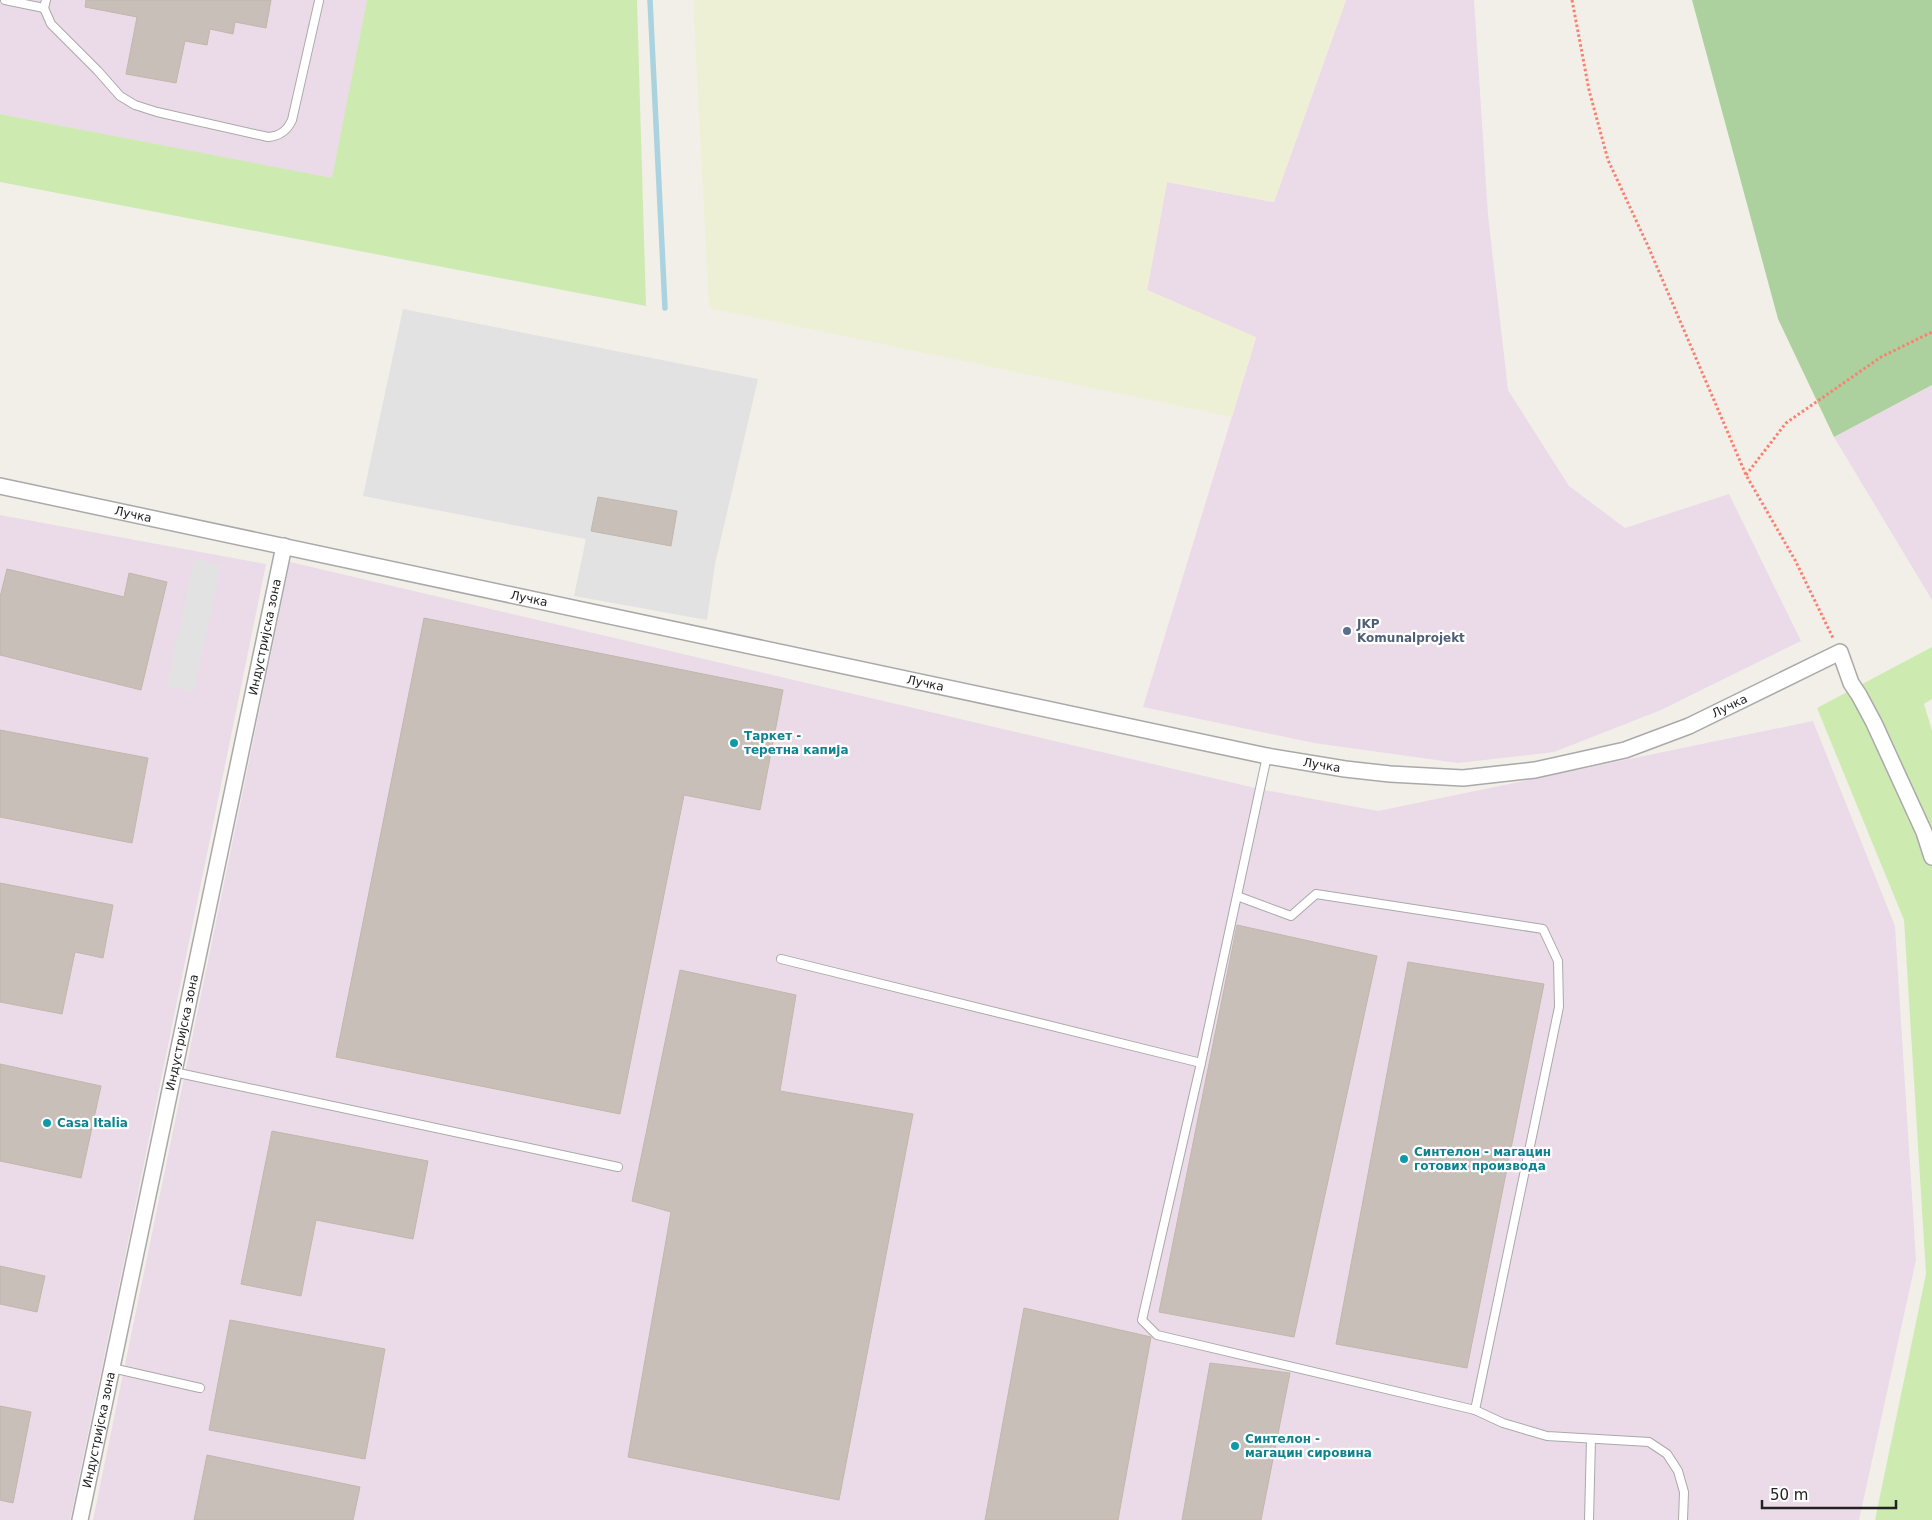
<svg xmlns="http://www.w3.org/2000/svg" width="1932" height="1520" viewBox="0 0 1932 1520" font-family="'DejaVu Sans',sans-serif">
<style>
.industrial{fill:#ebdbe8}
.farmland{fill:#eef0d5}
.grass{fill:#cdebb0}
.forest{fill:#add19e}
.parking{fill:#e2e2e2}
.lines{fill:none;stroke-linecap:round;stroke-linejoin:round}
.stream{stroke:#aad3df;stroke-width:5.5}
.building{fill:#c7bfb8;stroke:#c4b6ab}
.lane-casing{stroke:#a9a9a9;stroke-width:10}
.street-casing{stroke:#a9a9a9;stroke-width:18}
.path{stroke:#fa8072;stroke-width:3;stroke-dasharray:2.5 2.5;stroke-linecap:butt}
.lane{stroke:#fff;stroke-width:8}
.street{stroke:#fff;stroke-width:15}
.service-dot{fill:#5c6f8a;stroke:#fff;stroke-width:2}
.culture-dot{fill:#0f9aa8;stroke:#fff;stroke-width:2}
.labels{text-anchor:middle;stroke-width:4.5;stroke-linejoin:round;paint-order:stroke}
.street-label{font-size:12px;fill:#222;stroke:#fff}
.service-label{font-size:12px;font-weight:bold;fill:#4e5e75;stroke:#fff;text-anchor:start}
.culture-label{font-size:12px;font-weight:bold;fill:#0d838f;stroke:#fff;text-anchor:start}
</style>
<rect width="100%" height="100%" fill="#f2efe9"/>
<g class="industrial">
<path d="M 0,0 L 367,0 L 333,179 L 0,114 Z"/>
<path d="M 1346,0 L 1474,0 L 1488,215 L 1508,390 L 1569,486 L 1625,528 L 1729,494 L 1801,641 L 1661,710 L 1554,752 L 1458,763 L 1314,743 L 1143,707 L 1256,338 L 1147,290 L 1167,182 L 1274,202 Z"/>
<path d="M 1932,385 L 1932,600 L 1834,437 Z"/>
<path d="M 0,515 L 266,564 L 125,1257 L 70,1520 L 0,1520 Z"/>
<path d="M 290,562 L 1264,790 L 1378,811 L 1813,721 L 1895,926 L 1916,1260 L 1859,1520 L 93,1520 Z"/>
</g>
<path class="farmland" d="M 693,0 L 1346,0 L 1274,202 L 1167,182 L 1147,290 L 1256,337 L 1232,417 L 709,308 Z"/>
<g class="grass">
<path d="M 367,0 L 637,0 L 646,306 L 0,182 L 0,114 L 332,178 Z"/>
<path d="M 1932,647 L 1932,699 L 1924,704 L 1932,731 L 1932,1520 L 1875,1520 L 1926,1274 L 1904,920 L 1817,708 Z"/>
</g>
<path class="forest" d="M 1692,0 L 1932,0 L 1932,385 L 1834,437 L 1778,319 Z"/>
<g class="parking">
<path d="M 403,309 L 758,379 L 715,564 L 707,620 L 574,596 L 586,539 L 363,496 Z"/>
<path d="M 194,559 L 221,565 L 194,691 L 167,686 Z"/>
</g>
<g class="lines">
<path class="stream" d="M 650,0 L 665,308"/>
</g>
<g class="building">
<path d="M 86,0 L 271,0 L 266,28 L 235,22 L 233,34 L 210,29 L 207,45 L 185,41 L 176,83 L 126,74 L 137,17 L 85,7 Z"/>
<path d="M 598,497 L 677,511 L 671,546 L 591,531 Z"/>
<path d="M 7,569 L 124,597 L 129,573 L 167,582 L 141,690 L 0,655 L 0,597 Z"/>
<path d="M 424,618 L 783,690 L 760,810 L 684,795 L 620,1114 L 336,1057 Z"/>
<path d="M 0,730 L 148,758 L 132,843 L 0,817 Z"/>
<path d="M 0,883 L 113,905 L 103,958 L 75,952 L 62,1014 L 0,1002 Z"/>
<path d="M 1237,925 L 1377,956 L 1294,1337 L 1159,1312 Z"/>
<path d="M 1408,962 L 1544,984 L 1467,1368 L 1336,1344 Z"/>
<path d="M 680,970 L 796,995 L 780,1091 L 913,1114 L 839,1500 L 628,1457 L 671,1212 L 632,1201 Z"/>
<path d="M 0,1064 L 101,1086 L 81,1178 L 0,1161 Z"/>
<path d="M 272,1131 L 428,1161 L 413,1239 L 316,1220 L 301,1296 L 241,1284 Z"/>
<path d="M 0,1266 L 45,1276 L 37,1312 L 0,1304 Z"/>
<path d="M 1024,1308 L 1151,1337 L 1118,1520 L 985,1520 Z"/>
<path d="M 230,1320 L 385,1349 L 365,1459 L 209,1430 Z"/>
<path d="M 1210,1363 L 1290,1373 L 1261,1520 L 1182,1520 Z"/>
<path d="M 0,1406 L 31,1412 L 13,1503 L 0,1500 Z"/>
<path d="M 207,1455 L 360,1487 L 353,1520 L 194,1520 Z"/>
</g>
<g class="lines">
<g class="lane-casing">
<g id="lane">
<path d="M 5,0 L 44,8"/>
<path d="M 46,0 L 44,8 L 51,24 L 98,71 L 120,96 L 135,105 L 157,112 L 268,137 C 280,136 287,131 292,120 L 319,1"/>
<path d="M 1267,756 L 1201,1063 L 1142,1320 L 1157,1335 L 1475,1410 L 1503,1423 L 1547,1436 L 1649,1442 L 1667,1454 L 1678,1471 L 1684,1492 L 1683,1520"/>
<path d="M 1237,896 L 1291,916 L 1316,894 L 1543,929 L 1558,961 L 1559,1007 L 1475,1410"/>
<path d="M 781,959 L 1201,1063"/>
<path d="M 174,1072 L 618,1167"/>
<path d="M 112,1368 L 200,1388"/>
<path d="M 1589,1520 L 1591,1439"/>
</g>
</g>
<g class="street-casing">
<g id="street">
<path id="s1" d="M 0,486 L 1267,756 L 1345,769 L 1390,774 L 1463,778 L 1535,770 L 1625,750 L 1689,726 L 1840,652 L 1851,683 L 1859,695 L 1874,723 L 1924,832 L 1932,857"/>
<path id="s2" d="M 80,1520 L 284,546"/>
</g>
</g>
<g class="path">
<path d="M 1572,0 L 1589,90 L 1608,160 L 1648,246 L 1746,475 L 1795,560 L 1833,638"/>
<path d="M 1746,475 L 1786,423 L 1881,357 L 1932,332"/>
</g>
<use href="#lane" class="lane"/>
<use href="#street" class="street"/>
</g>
<circle class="service-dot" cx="1347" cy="631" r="5"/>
<g class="culture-dot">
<circle cx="734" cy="743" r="5"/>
<circle cx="47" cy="1123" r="5"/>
<circle cx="1404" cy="1159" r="5"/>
<circle cx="1235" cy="1446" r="5"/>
</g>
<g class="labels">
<g class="street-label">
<text dy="4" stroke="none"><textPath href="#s1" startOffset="136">Лучка</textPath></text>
<text dy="4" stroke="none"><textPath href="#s1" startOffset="541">Лучка</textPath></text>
<text dy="4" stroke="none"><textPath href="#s2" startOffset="902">Индустријска зона</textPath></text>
<text dy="4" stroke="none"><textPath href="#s1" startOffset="946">Лучка</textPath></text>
<text dy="4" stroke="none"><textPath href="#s1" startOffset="1771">Лучка</textPath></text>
<text dy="4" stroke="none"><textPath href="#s1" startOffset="1351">Лучка</textPath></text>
<text dy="4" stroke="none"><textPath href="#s2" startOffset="498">Индустријска зона</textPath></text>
<text dy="4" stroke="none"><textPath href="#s2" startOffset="92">Индустријска зона</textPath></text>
</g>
<g class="service-label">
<text x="1357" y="628">JKP<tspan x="1357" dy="14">Komunalprojekt</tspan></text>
</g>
<g class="culture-label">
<text x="744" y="740">Таркет -<tspan x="744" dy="14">теретна капија</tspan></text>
<text x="57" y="1127">Casa Italia</text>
<text x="1414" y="1156">Синтелон - магацин<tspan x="1414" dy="14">готових производа</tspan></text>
<text x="1245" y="1443">Синтелон -<tspan x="1245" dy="14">магацин сировина</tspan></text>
</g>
</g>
<path d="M1762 1500v8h134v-8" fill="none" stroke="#222222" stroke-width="2.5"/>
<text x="1770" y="1500" font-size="15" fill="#222222" stroke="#ffffff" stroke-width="4" paint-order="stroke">50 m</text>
</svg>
